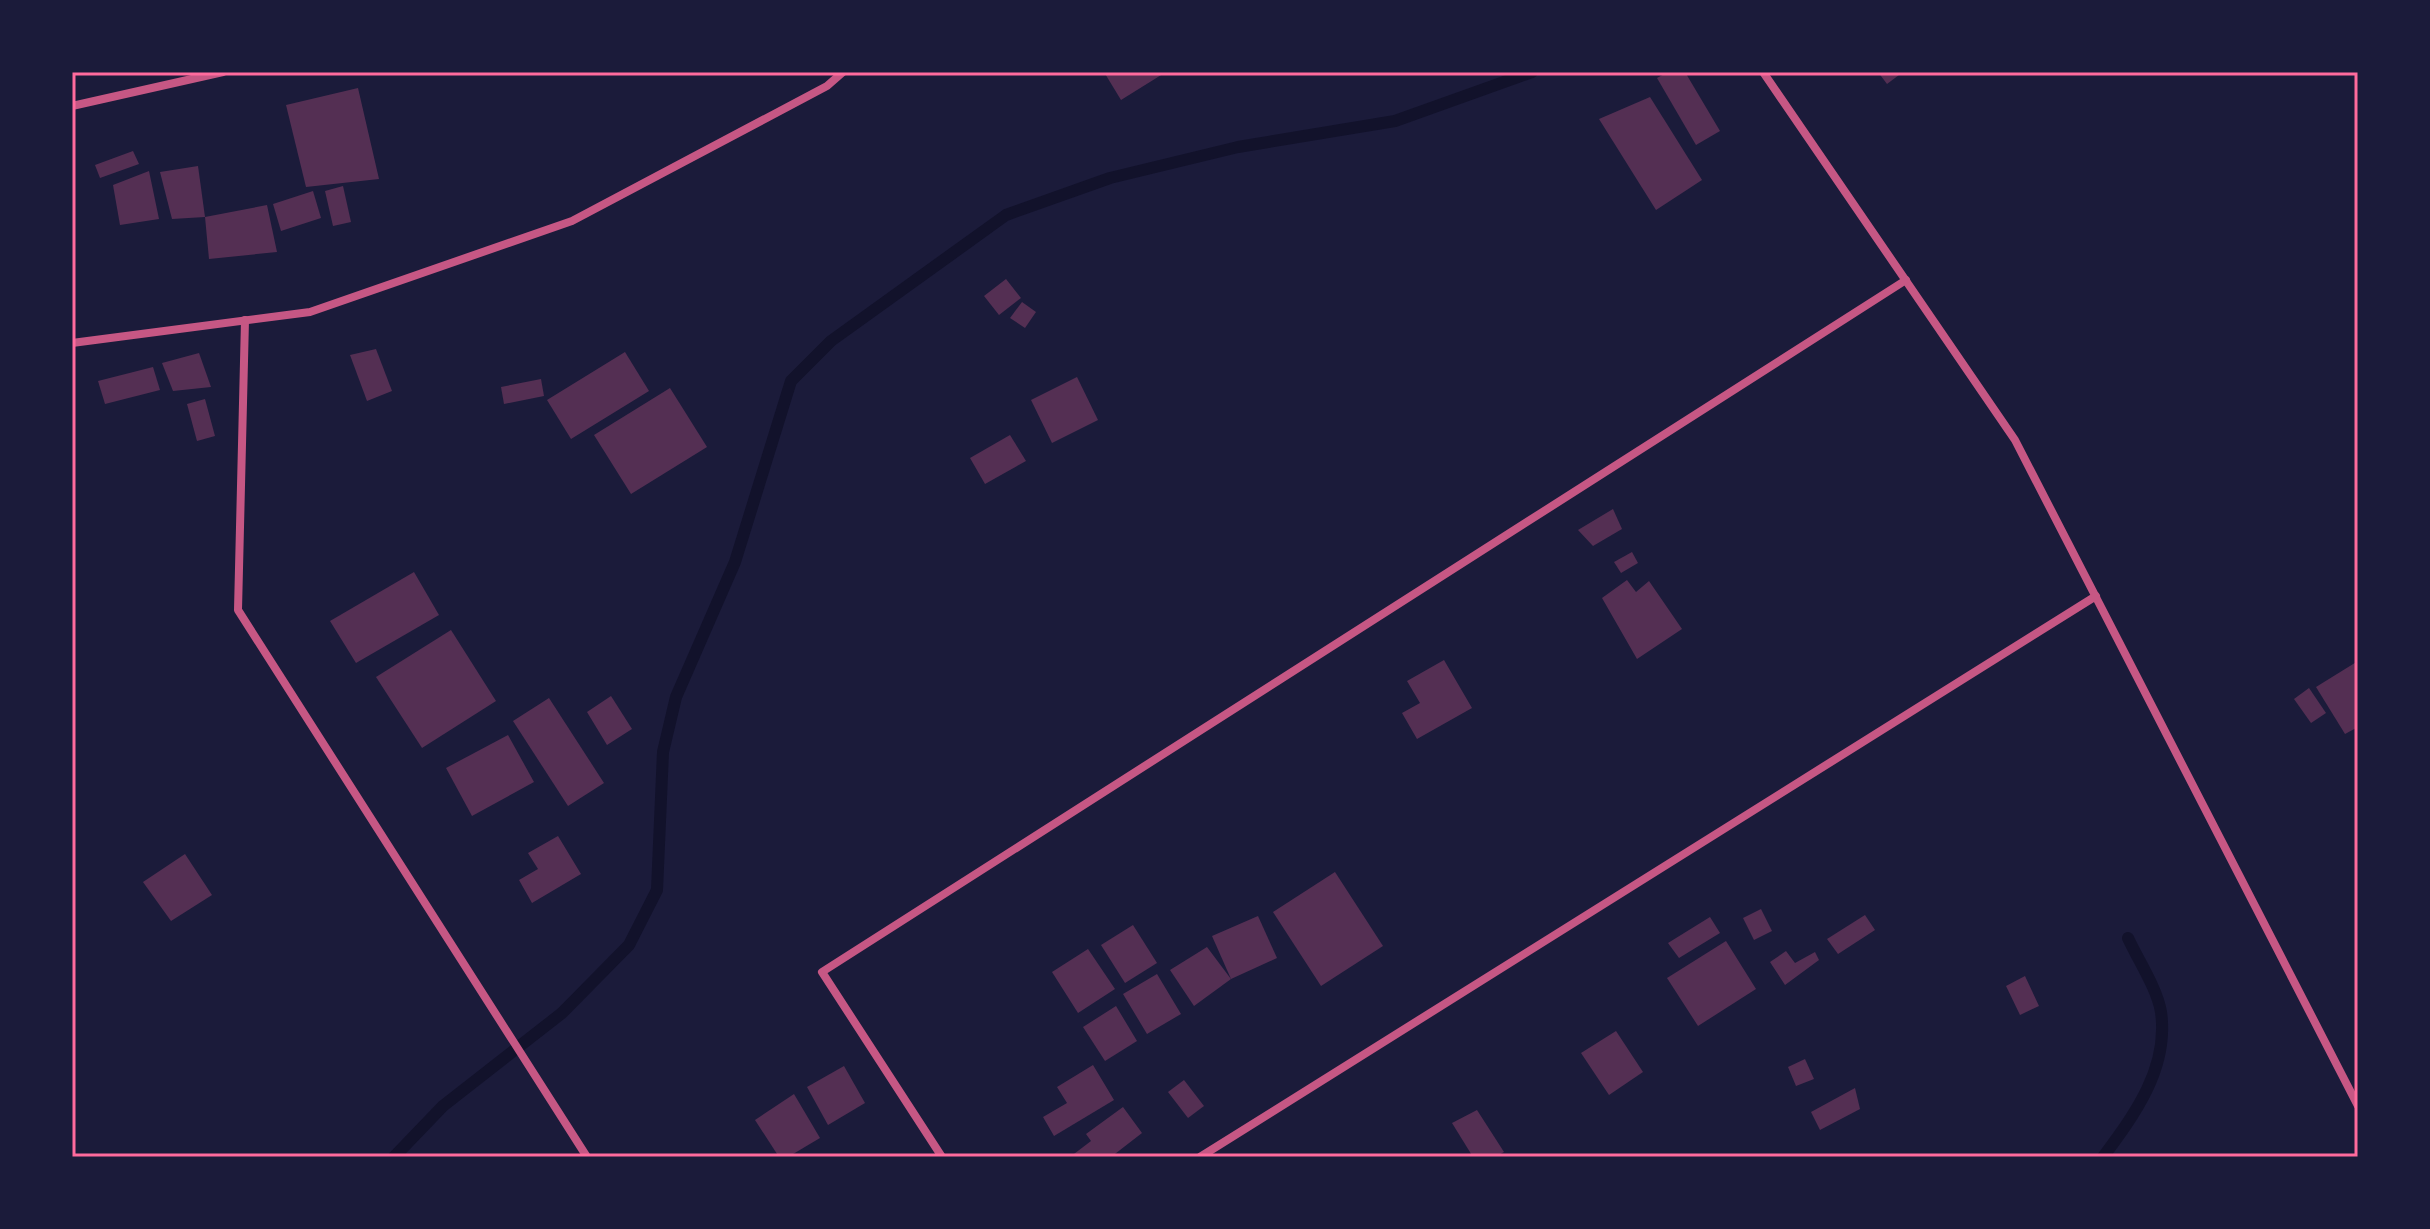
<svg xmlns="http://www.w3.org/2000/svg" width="2430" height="1229" viewBox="0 0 2430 1229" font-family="'Roboto Condensed',sans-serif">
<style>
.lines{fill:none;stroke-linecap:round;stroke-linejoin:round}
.stream{stroke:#12122b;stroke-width:12}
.building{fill:#542f53}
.minor{stroke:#c65784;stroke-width:8}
.neatline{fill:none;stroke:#ff6b9d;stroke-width:3}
</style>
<rect width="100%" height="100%" fill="#1b1b3a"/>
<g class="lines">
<g class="stream">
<path d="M 394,1157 L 443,1106 L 562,1013 L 629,945 L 657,890 L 663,752 L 676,697 L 735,562 L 791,381 L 831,341 L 1006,215 L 1110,178 L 1238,147 L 1395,121 L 1532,72"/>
<path d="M 2103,1157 C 2135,1114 2169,1068 2161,1012 C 2157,988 2138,960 2128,938"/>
</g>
</g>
<g class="building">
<path d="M 1104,72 L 1166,72 L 1121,100 Z"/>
<path d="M 1668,72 L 1685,72 L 1720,131 L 1696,145 L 1657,78 Z"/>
<path d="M 1878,72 L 1903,72 L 1887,84 Z"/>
<path d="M 358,88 L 379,179 L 306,187 L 286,105 Z"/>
<path d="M 1650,97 L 1702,180 L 1656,210 L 1599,119 Z"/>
<path d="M 133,151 L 139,164 L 100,178 L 95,165 Z"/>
<path d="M 198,166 L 205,217 L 172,219 L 160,172 Z"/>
<path d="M 149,171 L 159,219 L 120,225 L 113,185 Z"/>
<path d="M 343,186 L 351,222 L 333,226 L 325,191 Z"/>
<path d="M 313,191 L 321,218 L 281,231 L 273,204 Z"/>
<path d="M 267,205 L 277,252 L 209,259 L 205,217 Z"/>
<path d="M 1006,279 L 1021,298 L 999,315 L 984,296 Z"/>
<path d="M 1022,302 L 1036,312 L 1025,328 L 1010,318 Z"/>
<path d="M 376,349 L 392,391 L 367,401 L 350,355 Z"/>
<path d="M 625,352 L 649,391 L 571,439 L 547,400 Z"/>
<path d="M 199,353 L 211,387 L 173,391 L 162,363 Z"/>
<path d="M 153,367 L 160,390 L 105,404 L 98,381 Z"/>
<path d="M 1077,377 L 1098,420 L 1052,443 L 1031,400 Z"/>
<path d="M 541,379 L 544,396 L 504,404 L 501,387 Z"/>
<path d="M 670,388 L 707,447 L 631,494 L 594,435 Z"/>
<path d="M 205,399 L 215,436 L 197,441 L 187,404 Z"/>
<path d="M 1010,435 L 1026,461 L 985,484 L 970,458 Z"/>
<path d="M 1613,509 L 1622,529 L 1593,546 L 1578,530 Z"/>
<path d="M 1632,552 L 1638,563 L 1621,573 L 1614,562 Z"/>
<path d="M 414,572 L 439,615 L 356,663 L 330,621 Z"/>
<path d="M 1627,580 L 1636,592 L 1649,581 L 1682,629 L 1637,659 L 1602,598 Z"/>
<path d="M 451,630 L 496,701 L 422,748 L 376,677 Z"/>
<path d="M 1444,660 L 1472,708 L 1417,739 L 1402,713 L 1420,703 L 1407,681 Z"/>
<path d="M 2358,661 L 2358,727 L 2345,734 L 2316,687 Z"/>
<path d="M 2309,688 L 2326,713 L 2311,723 L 2294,699 Z"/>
<path d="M 611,696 L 632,729 L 607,745 L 587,712 Z"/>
<path d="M 549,698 L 604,783 L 568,806 L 513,721 Z"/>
<path d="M 508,735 L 534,782 L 472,816 L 446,768 Z"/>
<path d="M 558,836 L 581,874 L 532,903 L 519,880 L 538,869 L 528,853 Z"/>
<path d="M 185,854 L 212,895 L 171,921 L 143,882 Z"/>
<path d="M 1335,872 L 1383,946 L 1321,986 L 1273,912 Z"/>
<path d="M 1761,909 L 1772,931 L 1754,940 L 1743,918 Z"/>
<path d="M 1865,915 L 1875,930 L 1838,954 L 1827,939 Z"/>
<path d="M 1258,916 L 1277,958 L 1231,979 L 1212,936 Z"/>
<path d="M 1710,917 L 1720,933 L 1679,958 L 1668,943 Z"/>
<path d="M 1133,925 L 1157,963 L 1125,983 L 1101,945 Z"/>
<path d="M 1726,941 L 1756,989 L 1698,1026 L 1667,978 Z"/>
<path d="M 1207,947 L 1231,979 L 1194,1006 L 1170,970 Z"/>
<path d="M 1088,949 L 1115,989 L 1078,1013 L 1052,972 Z"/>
<path d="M 1786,951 L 1795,963 L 1815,952 L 1819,960 L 1785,985 L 1770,962 Z"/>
<path d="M 1157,974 L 1181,1014 L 1147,1034 L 1123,994 Z"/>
<path d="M 2025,976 L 2039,1006 L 2020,1015 L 2006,986 Z"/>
<path d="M 1116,1006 L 1137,1041 L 1105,1061 L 1083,1027 Z"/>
<path d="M 1616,1031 L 1643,1072 L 1609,1095 L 1581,1053 Z"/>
<path d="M 1805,1059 L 1814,1079 L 1796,1086 L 1788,1067 Z"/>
<path d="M 1093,1065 L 1114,1100 L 1054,1136 L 1043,1117 L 1067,1103 L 1057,1087 Z"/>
<path d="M 844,1066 L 865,1103 L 828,1125 L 807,1087 Z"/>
<path d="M 1184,1080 L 1204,1106 L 1188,1118 L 1168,1092 Z"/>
<path d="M 1855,1088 L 1860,1109 L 1820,1130 L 1811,1112 Z"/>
<path d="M 794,1094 L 820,1138 L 788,1157 L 779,1157 L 755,1120 Z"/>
<path d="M 1123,1107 L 1142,1133 L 1111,1157 L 1070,1157 L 1091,1141 L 1086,1134 Z"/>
<path d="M 1477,1110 L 1504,1152 L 1495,1157 L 1473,1157 L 1452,1123 Z"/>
</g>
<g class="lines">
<g class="minor">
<path d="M 1763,72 L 2015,440 L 2358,1106"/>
<path d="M 72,106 L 223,72"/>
<path d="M 245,320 L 238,610 L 587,1157"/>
<path d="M 72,343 L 310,312 L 572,221 L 827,86 L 843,72"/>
<path d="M 942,1157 L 822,972 L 1906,280"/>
<path d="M 1200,1157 L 2096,596"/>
</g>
</g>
<rect width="2430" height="1229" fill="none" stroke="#1b1b3a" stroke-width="148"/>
<rect x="74" y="74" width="2282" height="1081" class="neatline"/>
</svg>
